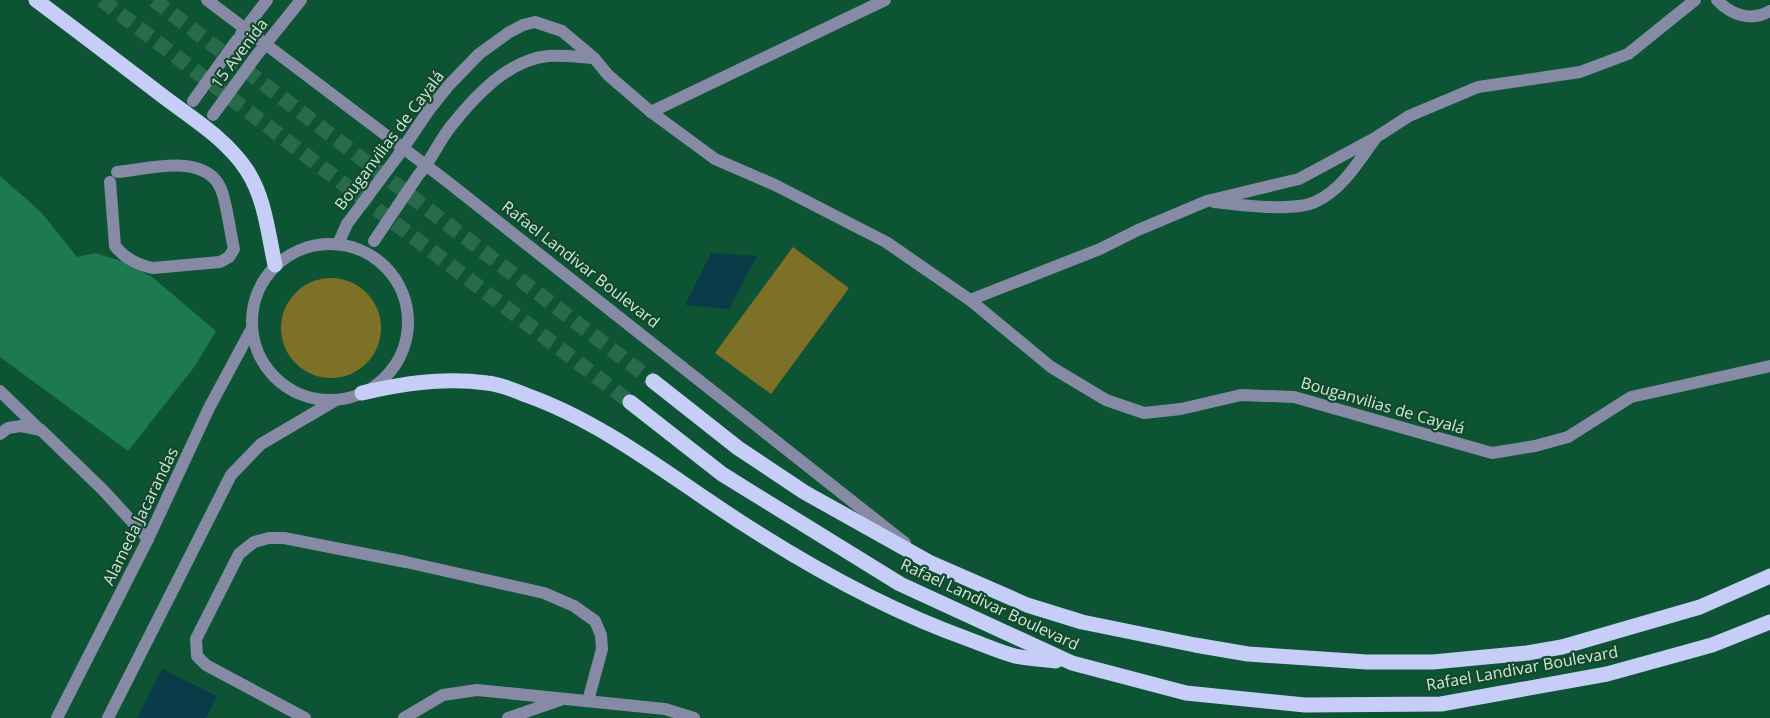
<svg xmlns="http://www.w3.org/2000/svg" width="1770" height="718" viewBox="0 0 1770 718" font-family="'Open Sans',sans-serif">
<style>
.green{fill:#7f7028}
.water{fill:#093c48}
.building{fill:#1d794e}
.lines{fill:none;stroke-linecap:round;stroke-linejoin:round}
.primary-tunnel{stroke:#286a4c;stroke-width:15;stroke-dasharray:15 8;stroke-linecap:butt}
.lane{stroke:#868aa4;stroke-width:12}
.street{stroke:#868aa4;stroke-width:12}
.primary{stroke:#c6cdf7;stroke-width:15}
.street-bridge{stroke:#868aa4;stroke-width:12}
.labels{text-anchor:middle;stroke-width:4.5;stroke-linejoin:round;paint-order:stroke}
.street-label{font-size:16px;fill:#caead6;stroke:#14472e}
</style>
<rect width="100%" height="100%" fill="#0c5434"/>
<g class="green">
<path d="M 793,247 L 849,288 L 771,394 L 715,353 Z"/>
<circle cx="331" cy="328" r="50"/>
</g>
<g class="water">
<path d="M 711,253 L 757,256 L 729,309 L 685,305 Z"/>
<path d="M 162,669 L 217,696 L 206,718 L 137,718 Z"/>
</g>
<path class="building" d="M 0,176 L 41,212 L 77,257 L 95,253 L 125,262 L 152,277 L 216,331 L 195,366 L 128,451 L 0,357 Z"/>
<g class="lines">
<g class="primary-tunnel">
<path d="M 102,0 L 630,402"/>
<path d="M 154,0 L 653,381"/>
</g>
<g class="lane">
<path d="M 110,182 L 115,246 C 125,259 138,265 153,268 L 220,262 L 229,257 L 234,249 C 230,232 227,204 221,189 C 205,152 149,169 117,172"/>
<path d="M 0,391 L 40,430"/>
<path d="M 0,434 L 8,428 L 21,426 L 41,430 L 103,490 L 148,539"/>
</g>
<g class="street">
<path d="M 207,0 L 444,179 L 905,543"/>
<path d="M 1717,0 C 1731,15 1751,22 1770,11"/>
<path d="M 241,34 L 267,0"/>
<path d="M 256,56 L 301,0"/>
<path d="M 651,112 L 885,0"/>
<path d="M 397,157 L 429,110 L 449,85 L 479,54 L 508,33 L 523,25 L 535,22 L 562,31 L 594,58 L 608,75 L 651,112 L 715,159 L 775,185 L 886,242 L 970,300 L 1051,367 L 1106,400 L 1144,413 L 1181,409 L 1241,395 L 1294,397 L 1492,453 L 1535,446 L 1568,437 L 1631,397 L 1770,366"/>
<path d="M 421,172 C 433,157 440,139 452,125 C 475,96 508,60 548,56 C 563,55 579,57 594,58"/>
<path d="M 1214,202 C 1239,205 1293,212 1315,202 C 1342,190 1358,162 1375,139"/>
<path d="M 338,244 L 347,224"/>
<circle cx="330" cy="322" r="78"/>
<path d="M 970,300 L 1100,249 L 1138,230 L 1207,201 L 1299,179 L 1375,138 L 1409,116 L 1478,87 L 1580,72 L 1628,54 L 1695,0"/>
<path d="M 57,718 L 148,539 L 209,408 L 252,328"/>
<path d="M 108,718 L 231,475 L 261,444 L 336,400"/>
<path d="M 305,718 L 206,665 L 197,656 L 196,639 L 239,554 L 254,542 L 269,538 L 284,538 L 406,562 L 544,593 L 574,606 L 595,621 L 601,635 L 602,649 L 588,701"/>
<path d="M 404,718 L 443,695 L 477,690 L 665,709 L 694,718"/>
<path d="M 508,718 L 560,700"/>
</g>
<g class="primary">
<path d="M 36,0 C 79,32 122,65 164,97 C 193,119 226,139 246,169 C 265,197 268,233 275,265"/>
<path d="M 653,381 L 738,448 L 804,492 L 929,562 L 1027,605 L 1082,622 L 1195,645 L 1248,654 L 1367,662 L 1433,662 L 1527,653 L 1562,647 L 1700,607 L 1770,576"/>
<path d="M 362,393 C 403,383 445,377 487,383 C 500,384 514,390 526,395 C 591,418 649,460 706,499 C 788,555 875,606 968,639 C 984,645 1000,652 1015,656 C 1028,659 1043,659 1056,661"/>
<path d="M 630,402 L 722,474 L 900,584 L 1072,663 L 1186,693 L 1305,705 L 1441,704 L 1607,674 L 1712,645 L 1770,622"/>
</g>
<g class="street-bridge">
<path d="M 193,101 L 237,40"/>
<path d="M 213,115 L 256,56"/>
<path d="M 347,224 L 397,157"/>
<path d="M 374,241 L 419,174"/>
</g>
</g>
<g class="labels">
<g class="street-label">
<text transform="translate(239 53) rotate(-53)" y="6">15 Avenida</text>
<text transform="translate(389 140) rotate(-53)" y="6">Bouganvilias de Cayalá</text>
<text transform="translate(581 264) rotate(38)" y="6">Rafael Landivar Boulevard</text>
<text transform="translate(1383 405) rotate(16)" y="6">Bouganvilias de Cayalá</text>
<text transform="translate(140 516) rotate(-64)" y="6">Alameda Jacarandas</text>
<text transform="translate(990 604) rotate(25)" y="6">Rafael Landivar Boulevard</text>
<text transform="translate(1522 668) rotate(-10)" y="6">Rafael Landivar Boulevard</text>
</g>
</g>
</svg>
